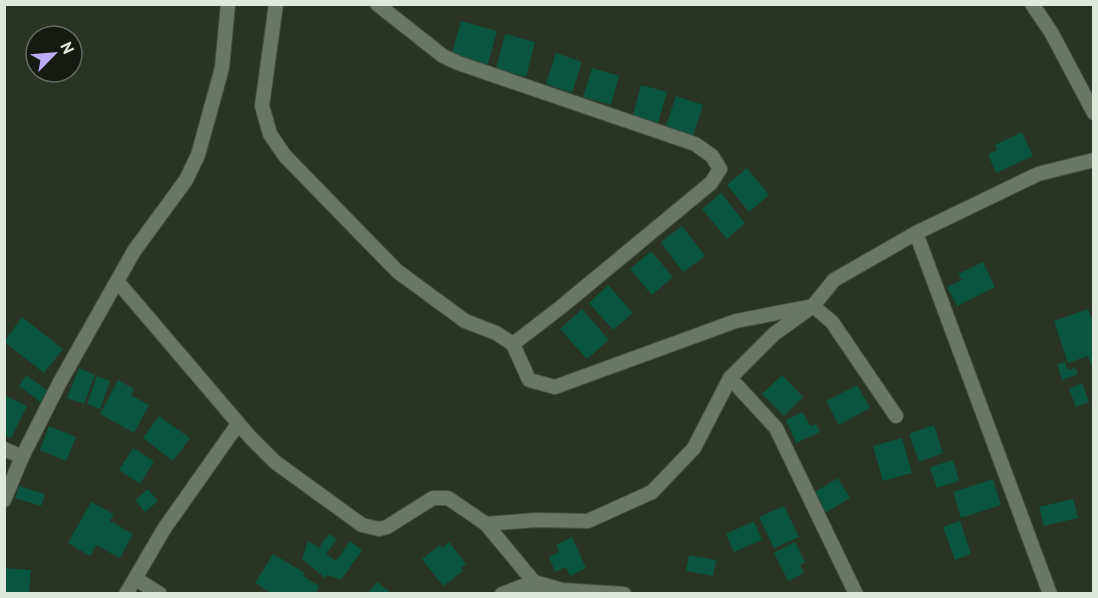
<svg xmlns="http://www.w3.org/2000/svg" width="1098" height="598" viewBox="0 0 1098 598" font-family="'PT Sans',sans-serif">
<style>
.building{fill:#0a5540}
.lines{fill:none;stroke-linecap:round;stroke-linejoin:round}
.minor-casing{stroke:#475043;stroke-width:16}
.minor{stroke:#6b7766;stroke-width:14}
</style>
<rect width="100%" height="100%" fill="#293424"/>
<g class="building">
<path d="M 461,21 L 497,31 L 487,67 L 451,57 Z"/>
<path d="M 505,34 L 535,42 L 526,77 L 496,69 Z"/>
<path d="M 556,53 L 582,62 L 572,93 L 546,84 Z"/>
<path d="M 592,68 L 619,76 L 611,105 L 583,97 Z"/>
<path d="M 641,85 L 667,92 L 658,123 L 633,115 Z"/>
<path d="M 676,96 L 703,105 L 693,136 L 666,126 Z"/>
<path d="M 1022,132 L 1033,156 L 996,173 L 988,154 L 997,150 L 995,145 Z"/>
<path d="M 747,168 L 769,195 L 749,212 L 727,185 Z"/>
<path d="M 721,193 L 745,223 L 727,239 L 702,209 Z"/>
<path d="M 682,226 L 705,256 L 683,272 L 661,242 Z"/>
<path d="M 651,251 L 673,277 L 652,295 L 630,269 Z"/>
<path d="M 983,262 L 995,287 L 957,306 L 947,287 L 962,280 L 958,274 Z"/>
<path d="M 608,285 L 633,313 L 613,330 L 589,303 Z"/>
<path d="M 582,309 L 609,340 L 587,359 L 560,329 Z"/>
<path d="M 1088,309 L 1094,324 L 1093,371 L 1088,356 L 1068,363 L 1054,321 Z"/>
<path d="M 22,317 L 63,349 L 44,373 L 4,342 Z"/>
<path d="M 1065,362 L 1068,370 L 1075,368 L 1078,374 L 1062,380 L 1057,364 Z"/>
<path d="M 79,368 L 95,375 L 84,404 L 67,398 Z"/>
<path d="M 26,375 L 51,393 L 43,404 L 19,386 Z"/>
<path d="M 782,375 L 803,397 L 784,416 L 762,394 Z"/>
<path d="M 97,376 L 110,381 L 100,409 L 87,404 Z"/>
<path d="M 118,380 L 134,389 L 131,395 L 149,405 L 134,433 L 100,414 Z"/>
<path d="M 1082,383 L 1089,402 L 1076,407 L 1069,389 Z"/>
<path d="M 857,385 L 870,408 L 839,425 L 826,401 Z"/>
<path d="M 4,395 L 27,406 L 11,438 L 4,435 Z"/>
<path d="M 803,412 L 810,426 L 816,424 L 820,432 L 796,443 L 786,420 Z"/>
<path d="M 159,416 L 190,438 L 173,461 L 143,438 Z"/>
<path d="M 934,425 L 943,453 L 919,462 L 909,434 Z"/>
<path d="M 49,426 L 76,437 L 66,461 L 40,450 Z"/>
<path d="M 902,438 L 912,473 L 883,481 L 873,446 Z"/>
<path d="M 133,448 L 154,461 L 140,484 L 119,470 Z"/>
<path d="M 953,460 L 959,481 L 937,488 L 930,467 Z"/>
<path d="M 838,478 L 850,498 L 825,513 L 813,493 Z"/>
<path d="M 993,479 L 1001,505 L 961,518 L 953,492 Z"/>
<path d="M 19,486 L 45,494 L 41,506 L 15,498 Z"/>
<path d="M 148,489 L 158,501 L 145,512 L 135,500 Z"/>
<path d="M 1073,499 L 1078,518 L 1044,526 L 1039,507 Z"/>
<path d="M 91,502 L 114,514 L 110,521 L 133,534 L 120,558 L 96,545 L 90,556 L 68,543 Z"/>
<path d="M 784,506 L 799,537 L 774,548 L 759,517 Z"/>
<path d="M 754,521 L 762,540 L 734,552 L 726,534 Z"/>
<path d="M 960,521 L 971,554 L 955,560 L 943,527 Z"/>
<path d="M 329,534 L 337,539 L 326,554 L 336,561 L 350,541 L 362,550 L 341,580 L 328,575 L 325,578 L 302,559 L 308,541 L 319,548 Z"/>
<path d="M 572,537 L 586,568 L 570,576 L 566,567 L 555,572 L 549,557 L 559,552 L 556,545 Z"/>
<path d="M 449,542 L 466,564 L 461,568 L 463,571 L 443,586 L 422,559 L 440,545 L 442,548 Z"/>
<path d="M 795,542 L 805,562 L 800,565 L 804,573 L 788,581 L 774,553 Z"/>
<path d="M 273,554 L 305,573 L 303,576 L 319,586 L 315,594 L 272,594 L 255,583 Z"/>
<path d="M 689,555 L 716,560 L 713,576 L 686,571 Z"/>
<path d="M 4,568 L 31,570 L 29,594 L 4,594 Z"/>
<path d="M 377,582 L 392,594 L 367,594 Z"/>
</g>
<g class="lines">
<g class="minor-casing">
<g id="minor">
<path d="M 276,4 L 262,106 L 270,134 L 285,156 L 397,271 L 465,321 L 496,333 L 513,344 L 561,307 L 711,183 L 720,169 L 712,156 L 695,144 L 458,63 L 443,56 L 377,4"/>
<path d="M 1032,4 L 1051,32 L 1094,113"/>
<path d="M 916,233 L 1050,594"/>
<path d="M 117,281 L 250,437 L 275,462 L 362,525 L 379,529 L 387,527 L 433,498 L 448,498 L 486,524 L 534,582 L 562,590 L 624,594"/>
<path d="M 513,344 L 529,380 L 555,387 L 736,321 L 813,306 L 832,322 L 896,416"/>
<path d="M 730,378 L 776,428 L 856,594"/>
<path d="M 4,449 L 22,457"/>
<path d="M 4,500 L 22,457 L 60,382 L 134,251 L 186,180 L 198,155 L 222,68 L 228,4"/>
<path d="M 486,524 L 536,520 L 588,521 L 652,492 L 694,448 L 730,378 L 774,334 L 813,306 L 834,280 L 916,233 L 1038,174 L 1094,160"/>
<path d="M 136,579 L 160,594"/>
<path d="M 126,594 L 164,529 L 238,424"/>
<path d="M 502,594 L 534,582 L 535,594"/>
</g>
</g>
<use href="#minor" class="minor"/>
</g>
<rect width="1098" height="598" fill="none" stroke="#e0e7dd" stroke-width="12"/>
<g transform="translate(54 54) rotate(65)"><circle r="28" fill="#151a13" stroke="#666c64" stroke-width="1.5"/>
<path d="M0-4.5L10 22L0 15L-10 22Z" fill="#bbaaf6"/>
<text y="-9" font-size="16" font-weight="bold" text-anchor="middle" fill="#e0e7dd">N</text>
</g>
</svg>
